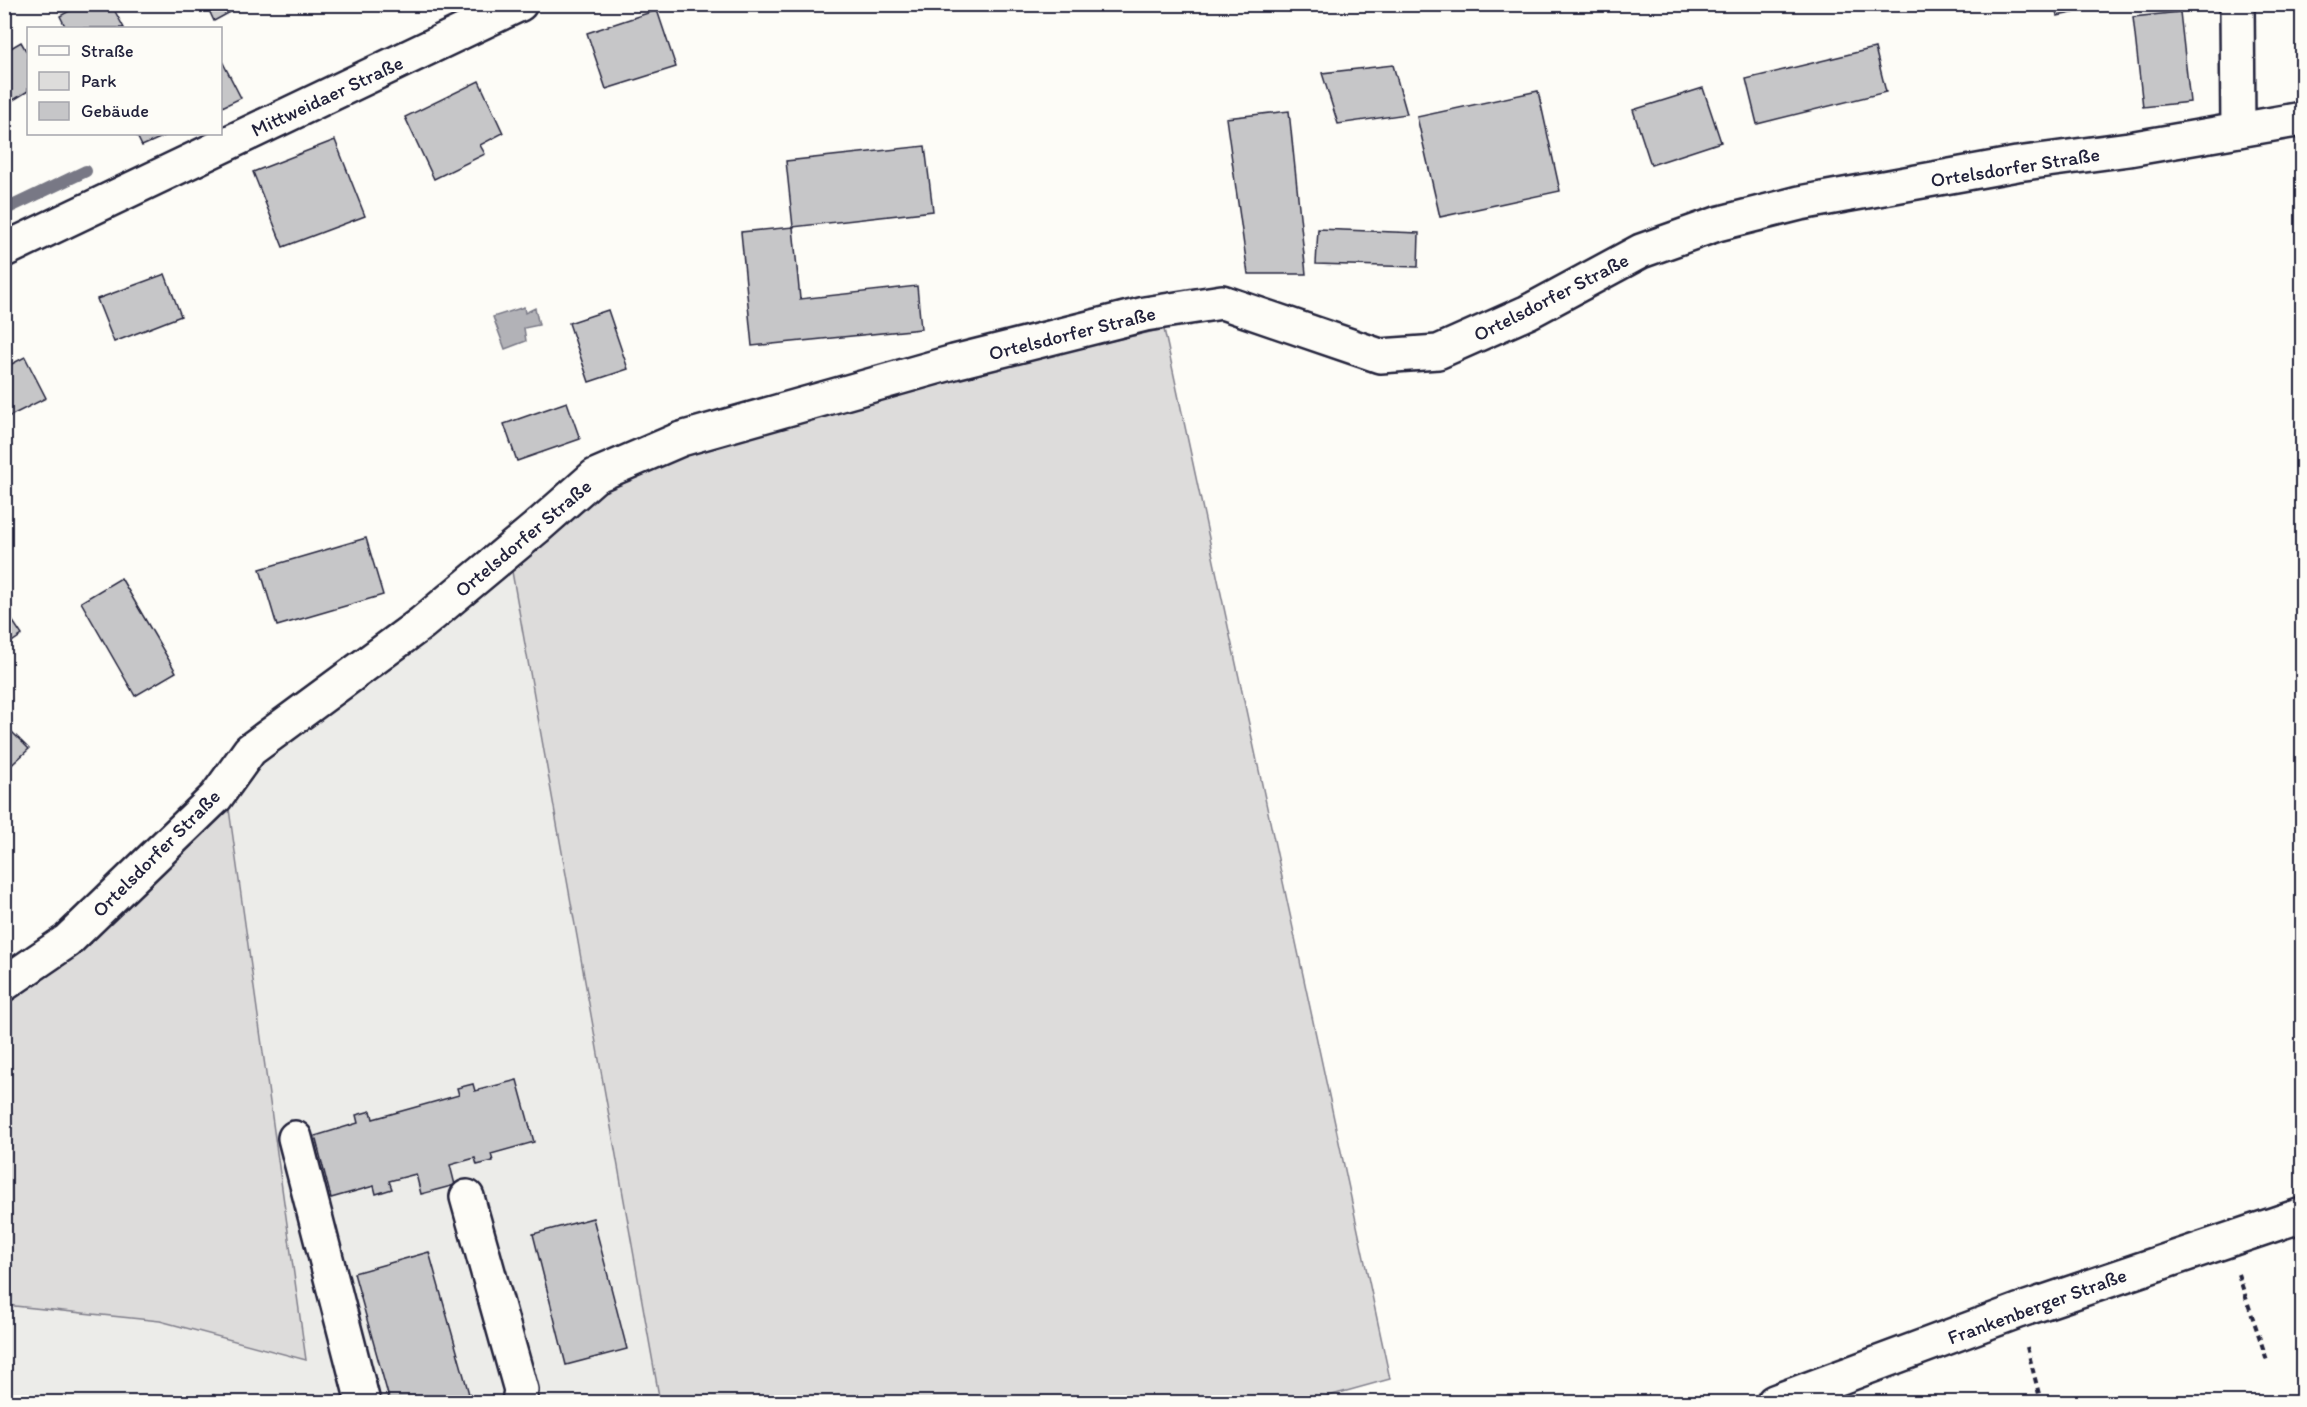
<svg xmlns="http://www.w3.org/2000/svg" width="2307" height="1407" viewBox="0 0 2307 1407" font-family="Itim,sans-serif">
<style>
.built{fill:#ecece9}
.green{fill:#dddcdb;stroke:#807f8b;stroke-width:1.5}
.water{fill:#b2b2b7;stroke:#787885;stroke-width:1.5}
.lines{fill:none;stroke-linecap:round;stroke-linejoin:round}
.stream{stroke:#787885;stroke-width:12}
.building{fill:#c6c6c8;stroke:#22223b;stroke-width:1.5}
.minor-casing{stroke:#22223b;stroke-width:38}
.major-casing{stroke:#22223b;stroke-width:38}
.path{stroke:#22223b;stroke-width:4;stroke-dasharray:6 4.5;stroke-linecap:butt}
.minor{stroke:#fdfcf7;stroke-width:33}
.major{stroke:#fdfcf7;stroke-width:33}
.labels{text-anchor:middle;stroke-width:4.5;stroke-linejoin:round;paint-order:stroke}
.street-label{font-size:20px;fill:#22223b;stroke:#fdfcf7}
</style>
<rect width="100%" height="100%" fill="#fdfcf7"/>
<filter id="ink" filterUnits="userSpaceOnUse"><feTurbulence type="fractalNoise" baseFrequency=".0167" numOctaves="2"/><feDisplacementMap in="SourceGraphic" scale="12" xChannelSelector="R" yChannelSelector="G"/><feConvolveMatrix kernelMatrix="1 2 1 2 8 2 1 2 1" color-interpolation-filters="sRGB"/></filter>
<g filter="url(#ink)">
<path class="built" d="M 511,566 L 660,1402 L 6,1402 L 4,1305 L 160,1321 L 306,1360 L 229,809 L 266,750 Z"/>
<g class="green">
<path d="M 1164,329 L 1390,1379 L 1307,1402 L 660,1402 L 511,566 L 584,499 L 669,457 L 1008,364 Z"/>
<path d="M 229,809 L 306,1360 L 160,1321 L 5,1305 L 5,1006 L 59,965 Z"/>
</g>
<path class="water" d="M 524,307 L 525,313 L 535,308 L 539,325 L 524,328 L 526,341 L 505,349 L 493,317 Z"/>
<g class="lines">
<path class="stream" d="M 4,210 L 86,171"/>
</g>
<g class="building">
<path d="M 111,4 L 124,28 L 66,28 L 60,16 L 82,4 Z"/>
<path d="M 206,4 L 245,4 L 214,21 Z"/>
<path d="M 2055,4 L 2116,4 L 2057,16 Z"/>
<path d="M 657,10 L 676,67 L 606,89 L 587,33 Z"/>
<path d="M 2180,12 L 2190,102 L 2143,107 L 2133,17 Z"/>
<path d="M 21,42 L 28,54 L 28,91 L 4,106 L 4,52 Z"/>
<path d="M 1875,48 L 1886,92 L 1757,124 L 1746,79 Z"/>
<path d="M 220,57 L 241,98 L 220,108 Z"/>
<path d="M 1393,65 L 1407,114 L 1338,124 L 1322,73 Z"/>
<path d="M 479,81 L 503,133 L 480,145 L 485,154 L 434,179 L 405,117 Z"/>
<path d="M 1703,88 L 1721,142 L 1651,165 L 1633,110 Z"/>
<path d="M 1538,91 L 1560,191 L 1440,217 L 1417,117 Z"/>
<path d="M 1289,111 L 1306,274 L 1248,274 L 1226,118 Z"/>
<path d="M 136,134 L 169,134 L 142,146 Z"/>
<path d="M 335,140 L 365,216 L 283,247 L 253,172 Z"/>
<path d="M 925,146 L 933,211 L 793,227 L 786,161 Z"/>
<path d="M 793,227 L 800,299 L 917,286 L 921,329 L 752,346 L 741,232 Z"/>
<path d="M 1318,229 L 1419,233 L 1418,267 L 1316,264 Z"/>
<path d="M 165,274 L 181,316 L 114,342 L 97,299 Z"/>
<path d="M 608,310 L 628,369 L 589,382 L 569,323 Z"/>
<path d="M 25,357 L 46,398 L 4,419 L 4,368 Z"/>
<path d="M 567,402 L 580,439 L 517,461 L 504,424 Z"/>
<path d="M 366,538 L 383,595 L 277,626 L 260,569 Z"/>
<path d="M 121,578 L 176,672 L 135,696 L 81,602 Z"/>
<path d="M 4,608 L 22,635 L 4,647 Z"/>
<path d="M 4,724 L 29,749 L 4,772 Z"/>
<path d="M 517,1080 L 534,1142 L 491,1154 L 493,1161 L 477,1165 L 475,1158 L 450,1165 L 455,1185 L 421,1194 L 416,1174 L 389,1181 L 392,1189 L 376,1194 L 374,1186 L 331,1198 L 315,1136 L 358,1123 L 356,1115 L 371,1111 L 373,1119 L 459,1095 L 457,1088 L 473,1084 L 475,1091 Z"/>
<path d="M 593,1218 L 627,1349 L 566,1365 L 533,1234 Z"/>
<path d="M 429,1252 L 469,1394 L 440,1402 L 390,1402 L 354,1273 Z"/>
<path d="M 214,1395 L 215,1402 L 159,1402 Z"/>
</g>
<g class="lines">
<g class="minor-casing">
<g id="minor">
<path d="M 2237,4 L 2238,130"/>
<path d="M 4,250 L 520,4"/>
<path d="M 4,984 L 67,941 L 216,797 L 250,750 L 422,623 L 536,528 L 595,476 L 681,439 L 954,362 L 1145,314 L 1222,302 L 1380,356 L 1438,352 L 1528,312 L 1641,251 L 1717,224 L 1800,203 L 2017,164 L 2129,149 L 2302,119"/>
<path d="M 295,1138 L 363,1402"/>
<path d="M 467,1197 L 521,1390 L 519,1402"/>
</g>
</g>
<g class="major-casing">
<path id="major" d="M 1774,1402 L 2018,1311 L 2302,1215"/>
</g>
<g class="path">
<path d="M 2238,1274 L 2268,1363"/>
<path d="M 2027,1347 L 2041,1402"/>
</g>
<use href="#minor" class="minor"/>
<use href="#major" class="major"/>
</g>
</g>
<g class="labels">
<g class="street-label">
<text transform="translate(327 96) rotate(-25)" y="7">Mittweidaer Straße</text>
<text transform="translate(2015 167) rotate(-9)" y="7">Ortelsdorfer Straße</text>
<text transform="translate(1551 297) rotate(-27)" y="7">Ortelsdorfer Straße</text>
<text transform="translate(1072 333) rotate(-14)" y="7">Ortelsdorfer Straße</text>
<text transform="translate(523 538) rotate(-40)" y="7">Ortelsdorfer Straße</text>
<text transform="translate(156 853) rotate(-45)" y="7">Ortelsdorfer Straße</text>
<text transform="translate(2037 1306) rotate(-20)" y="7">Frankenberger Straße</text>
</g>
</g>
<rect width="2307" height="1407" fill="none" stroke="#fdfcf7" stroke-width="24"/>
<rect x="12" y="12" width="2283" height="1383" fill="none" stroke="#22223b" stroke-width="2" filter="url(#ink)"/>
<rect x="27" y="27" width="195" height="108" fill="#fdfcf7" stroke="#a5a5ac" stroke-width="1.5"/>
<rect x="39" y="46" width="30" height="9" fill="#fdfcf7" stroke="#a5a5ac" stroke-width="1.5"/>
<text x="81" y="57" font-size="18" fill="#22223b">Straße</text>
<rect x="39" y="72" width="30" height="18" fill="#dddcdb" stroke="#a5a5ac" stroke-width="1.5"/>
<text x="81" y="87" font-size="18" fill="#22223b">Park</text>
<rect x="39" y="102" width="30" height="18" fill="#c6c6c8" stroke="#a5a5ac" stroke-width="1.5"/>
<text x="81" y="117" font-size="18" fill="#22223b">Gebäude</text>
</svg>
